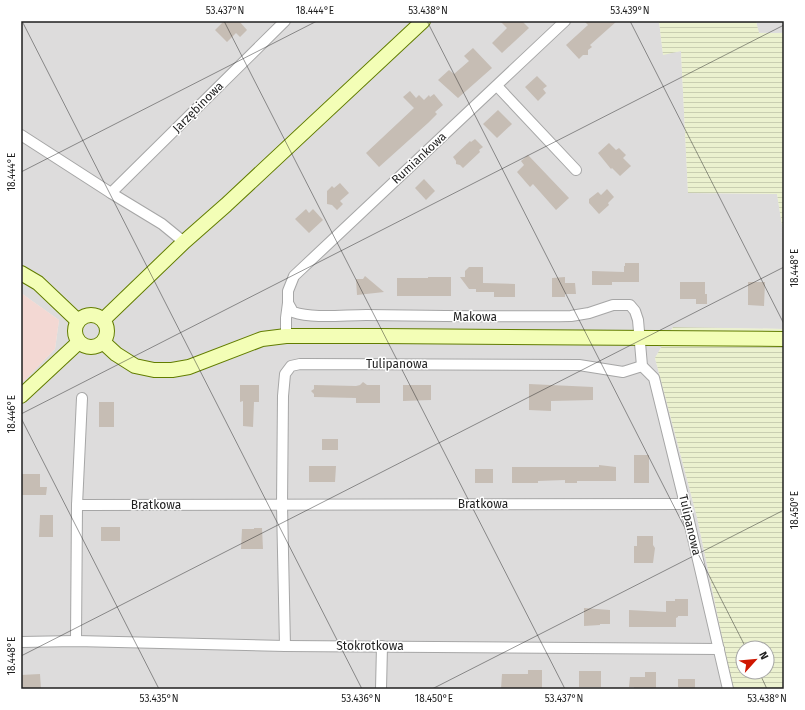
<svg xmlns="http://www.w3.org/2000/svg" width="805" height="710" viewBox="0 0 805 710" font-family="'Fira Sans',sans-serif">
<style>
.residential{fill:#dddcdc}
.commercial{fill:#f3d8d3}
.farmland{fill:url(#farmland-rules);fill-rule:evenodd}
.building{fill:#c6bdb4}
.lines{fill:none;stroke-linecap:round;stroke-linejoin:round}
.street-casing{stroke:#a6a6a6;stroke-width:12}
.secondary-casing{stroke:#627d00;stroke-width:16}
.street{stroke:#fff;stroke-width:10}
.secondary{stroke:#f3feb6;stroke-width:14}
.ticks{fill:none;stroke:#1f1f1f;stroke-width:1;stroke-opacity:0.45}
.labels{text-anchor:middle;stroke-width:3;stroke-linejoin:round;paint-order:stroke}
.street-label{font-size:12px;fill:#1f1f1f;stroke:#fff}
.neatline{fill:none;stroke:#1f1f1f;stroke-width:1.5}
.ticks-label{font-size:10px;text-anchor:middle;fill:#1f1f1f}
</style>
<defs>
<pattern id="farmland-rules" width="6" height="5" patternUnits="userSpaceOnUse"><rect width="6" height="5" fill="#ebf1cf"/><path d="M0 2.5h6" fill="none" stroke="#c9ceb1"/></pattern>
</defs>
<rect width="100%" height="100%" fill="#f1eee5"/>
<g class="residential">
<path d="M 21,21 L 659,21 L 663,54 L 681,51 L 688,193 L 777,194 L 784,237 L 784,329 L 673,327 L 655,358 L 697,517 L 733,689 L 21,689 L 21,384 L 55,349 L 59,320 L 21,293 Z"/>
<path d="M 756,21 L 784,21 L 784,33 L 759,34 Z"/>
</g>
<path class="commercial" d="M 21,293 L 59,320 L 55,349 L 21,384 Z"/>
<g class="farmland">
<path d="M 659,21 L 756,21 L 759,33 L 784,33 L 784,237 L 777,194 L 688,193 L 681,51 L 663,55 Z"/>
<path d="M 673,327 L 784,329 L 784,689 L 733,689 L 697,517 L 655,358 ZM 743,648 L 767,648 L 767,672 L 743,672 Z"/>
</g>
<g class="building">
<path d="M 224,21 L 239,21 L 247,30 L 240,37 L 236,33 L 227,42 L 215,30 Z"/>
<path d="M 500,21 L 522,21 L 529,28 L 502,53 L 492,43 L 507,28 Z"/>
<path d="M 584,21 L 617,21 L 590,45 L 592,47 L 588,50 L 588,55 L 583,55 L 579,59 L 566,45 L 588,25 Z"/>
<path d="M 473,48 L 492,68 L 458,98 L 438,80 L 449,70 L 454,74 L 469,61 L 464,56 Z"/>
<path d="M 537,76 L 547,86 L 543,89 L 546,93 L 538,101 L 525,87 Z"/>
<path d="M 410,91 L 416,98 L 419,95 L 424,100 L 429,95 L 430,97 L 434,94 L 443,105 L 435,112 L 437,114 L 428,123 L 379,167 L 366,153 L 414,108 L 403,97 Z"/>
<path d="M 498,110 L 512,124 L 497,138 L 483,124 Z"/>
<path d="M 475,139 L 483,147 L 479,150 L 480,152 L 463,168 L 460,165 L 456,164 L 456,161 L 453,157 L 470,141 L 471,142 Z"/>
<path d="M 609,143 L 616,150 L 619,148 L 626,155 L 623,158 L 631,166 L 620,176 L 612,168 L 611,169 L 598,153 Z"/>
<path d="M 528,155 L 569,198 L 556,210 L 533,184 L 530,187 L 517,172 L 524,165 L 521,161 Z"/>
<path d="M 424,179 L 435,191 L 426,200 L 415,188 Z"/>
<path d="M 340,183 L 349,193 L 340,201 L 343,204 L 337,210 L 332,205 L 327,204 L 327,191 L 332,186 L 334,188 Z"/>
<path d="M 607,189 L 614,197 L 608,203 L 609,205 L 599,214 L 589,203 L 589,199 L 598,192 L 601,195 Z"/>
<path d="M 306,209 L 309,213 L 313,209 L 323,220 L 309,233 L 295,219 Z"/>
<path d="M 625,263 L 639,263 L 639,282 L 612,282 L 612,285 L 592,285 L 592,271 L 624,272 L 624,266 L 625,266 Z"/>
<path d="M 469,267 L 483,267 L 483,283 L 515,284 L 515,297 L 494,297 L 494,292 L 476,292 L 476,289 L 469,289 L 460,277 L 465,277 L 465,271 Z"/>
<path d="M 365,276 L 384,292 L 357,295 L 356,279 L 363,279 Z"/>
<path d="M 428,277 L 451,277 L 451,296 L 397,296 L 397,278 L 428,278 Z"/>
<path d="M 565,277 L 565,283 L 575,283 L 576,294 L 565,294 L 565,297 L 552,297 L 552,278 Z"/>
<path d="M 680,282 L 705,282 L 705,294 L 707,294 L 707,304 L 696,304 L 696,299 L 680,299 Z"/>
<path d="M 748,282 L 765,282 L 764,306 L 748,305 Z"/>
<path d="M 363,382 L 367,385 L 380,385 L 380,403 L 356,403 L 356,398 L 314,397 L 314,394 L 311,391 L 314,389 L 314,385 L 356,386 L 360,385 Z"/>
<path d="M 529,384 L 593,387 L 593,400 L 551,401 L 551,411 L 529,410 Z"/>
<path d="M 240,385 L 259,385 L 259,402 L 254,402 L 253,427 L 243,426 L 243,401 L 240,402 Z"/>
<path d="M 403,385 L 431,385 L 431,400 L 403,401 Z"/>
<rect x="99" y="402" width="15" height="25"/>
<rect x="322" y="439" width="16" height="11"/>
<rect x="634" y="455" width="15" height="28"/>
<path d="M 599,465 L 616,467 L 616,481 L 577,481 L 577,483 L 565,483 L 565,480 L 538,481 L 538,483 L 512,483 L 512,467 L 599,467 Z"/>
<path d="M 309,466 L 336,466 L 335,482 L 309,482 Z"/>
<rect x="475" y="469" width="18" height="14"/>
<path d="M 21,474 L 40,474 L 40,487 L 47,487 L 46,495 L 21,495 Z"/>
<path d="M 40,515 L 53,515 L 53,537 L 39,537 Z"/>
<rect x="101" y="527" width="19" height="14"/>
<path d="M 254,528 L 262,528 L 263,549 L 241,549 L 242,529 L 254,529 Z"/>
<path d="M 637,536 L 653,536 L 653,545 L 655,548 L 653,563 L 634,563 L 634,546 L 637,546 Z"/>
<path d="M 675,599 L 688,599 L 688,616 L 678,616 L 678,617 L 676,618 L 676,627 L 629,627 L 629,610 L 666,612 L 666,601 L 675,601 Z"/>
<path d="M 584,608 L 610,610 L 610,624 L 600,624 L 600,625 L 584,626 Z"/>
<path d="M 528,670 L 542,670 L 542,689 L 501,689 L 502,674 L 528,674 Z"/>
<rect x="579" y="671" width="22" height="16"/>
<path d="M 645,672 L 656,672 L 656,689 L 634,689 L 634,687 L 629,687 L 630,677 L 645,677 Z"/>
<path d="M 40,674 L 41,689 L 21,689 L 21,675 Z"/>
<path d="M 678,679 L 695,679 L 695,689 L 679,689 L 679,687 L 678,687 Z"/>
</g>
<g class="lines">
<g class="street-casing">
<g id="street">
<path d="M 497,86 L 576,170"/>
<path d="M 21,135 L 111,193 L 162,224 L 184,242"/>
<path d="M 111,193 L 285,21"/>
<path d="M 288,303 L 293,312 C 314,319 343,315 366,315 C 434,316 502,317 571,316 L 589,313 L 613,305 L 630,305 L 635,311 L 638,320 L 642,366 L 654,378 L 685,504 L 728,689"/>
<path d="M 286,336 L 286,318 L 288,303 L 288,291 L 294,276 L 565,21"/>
<path d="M 77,505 L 685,504"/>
<path d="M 76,641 L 77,505 L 82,398"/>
<path d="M 21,642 L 76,641 L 285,646 L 719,649"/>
<path d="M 285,646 L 282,505 L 283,396 L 285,374 L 291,366 L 300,364 L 579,365 L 623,372 L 642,366"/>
<path d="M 381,689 L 382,646"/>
</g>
</g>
<g class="secondary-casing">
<g id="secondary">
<path d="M 21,273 L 38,283 L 78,321"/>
<circle cx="91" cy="331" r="16"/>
<path d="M 103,320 L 184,242 L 226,205 L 423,21"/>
<path d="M 103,342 L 116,354 L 135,366 L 154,370 L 172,370 L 189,367 L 262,339 L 286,336 L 379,336 L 784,339"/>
<path d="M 21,396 L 79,342"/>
</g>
</g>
<use href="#street" class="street"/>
<use href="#secondary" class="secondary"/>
</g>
<path class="ticks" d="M 22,21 L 362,689M 224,21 L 565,689M 427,21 L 746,648M 630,21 L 784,324M 21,172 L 317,21M 21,414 L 784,25M 21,418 L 159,689M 21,656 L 784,267M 759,672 L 767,689M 432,689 L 784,510"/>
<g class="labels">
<g class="street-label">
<text transform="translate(198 107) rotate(-45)" y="4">Jarzębinowa</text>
<text transform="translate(419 158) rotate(-43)" y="4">Rumiankowa</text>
<text x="475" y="321">Makowa</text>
<text x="397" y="368">Tulipanowa</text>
<text x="483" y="508">Bratkowa</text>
<text x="156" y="509">Bratkowa</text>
<text transform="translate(690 525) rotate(77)" y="4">Tulipanowa</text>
<text x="370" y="650">Stokrotkowa</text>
</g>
</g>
<rect width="805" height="710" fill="none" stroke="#ffffff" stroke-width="44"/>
<g transform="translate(755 660) rotate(63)"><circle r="19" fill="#ffffff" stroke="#a5a5a5"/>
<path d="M0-3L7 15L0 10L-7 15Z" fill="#cf1600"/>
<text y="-6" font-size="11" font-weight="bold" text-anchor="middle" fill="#1f1f1f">N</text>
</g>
<rect x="22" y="22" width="761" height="666" class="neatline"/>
<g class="ticks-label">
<text x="225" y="14">53.437°N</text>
<text x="315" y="14">18.444°E</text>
<text x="428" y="14">53.438°N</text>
<text x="630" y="14">53.439°N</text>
<text transform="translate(11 172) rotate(-90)" y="4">18.444°E</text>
<text transform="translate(794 268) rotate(-90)" y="4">18.448°E</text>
<text transform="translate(11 414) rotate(-90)" y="4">18.446°E</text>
<text transform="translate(794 510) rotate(-90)" y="4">18.450°E</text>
<text transform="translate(11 656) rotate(-90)" y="4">18.448°E</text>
<text x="159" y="702">53.435°N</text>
<text x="361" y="702">53.436°N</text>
<text x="434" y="702">18.450°E</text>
<text x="564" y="702">53.437°N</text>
<text x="767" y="702">53.438°N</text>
</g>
</svg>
